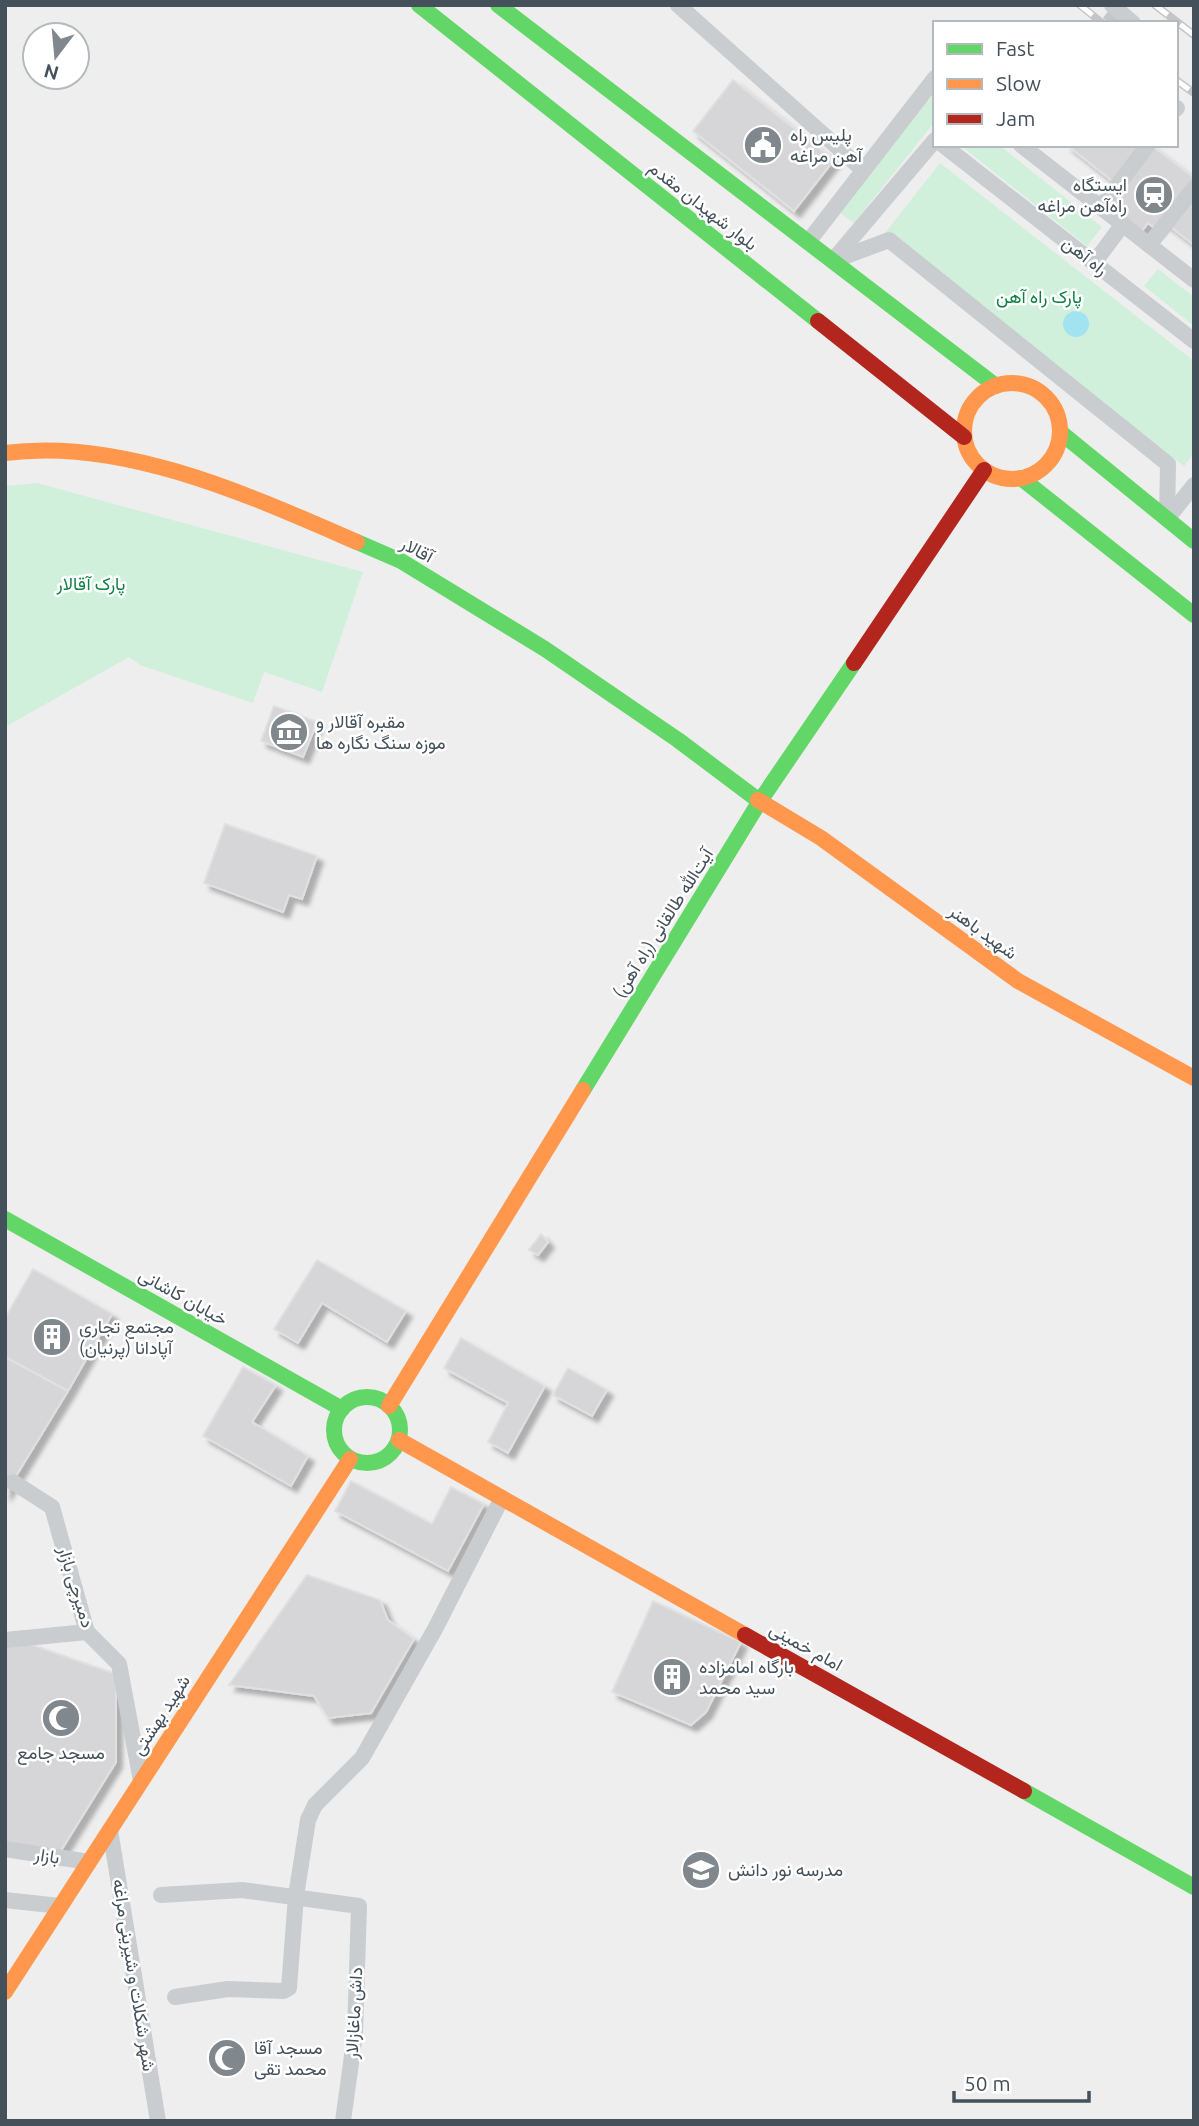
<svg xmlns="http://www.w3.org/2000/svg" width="1199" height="2126" viewBox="0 0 1199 2126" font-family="Ubuntu,Vazirmatn,sans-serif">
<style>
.green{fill:#d0f0db}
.water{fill:#a2e3f1}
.building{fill:#d6d6d8;stroke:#e0e0e1;stroke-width:2;filter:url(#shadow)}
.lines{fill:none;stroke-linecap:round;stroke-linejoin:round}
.street-tunnel{stroke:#c4c7c9;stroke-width:16;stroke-dasharray:16 8;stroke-linecap:butt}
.street{stroke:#cacdcf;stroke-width:16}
.fast{stroke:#63d668;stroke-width:16}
.slow{stroke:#ff974d;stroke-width:16}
.jam{stroke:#b3261e;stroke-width:16}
.rail-casing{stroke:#c3c5c8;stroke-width:8}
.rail{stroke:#fff;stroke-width:5;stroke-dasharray:16;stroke-linecap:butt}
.labels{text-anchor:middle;stroke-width:5;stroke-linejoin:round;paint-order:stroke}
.poi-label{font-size:18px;fill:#44515b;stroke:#fff;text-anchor:start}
.street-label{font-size:18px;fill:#44515b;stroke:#fff}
.park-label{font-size:18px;fill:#108145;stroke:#fff}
</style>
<defs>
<filter id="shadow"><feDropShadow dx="6" dy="6" stdDeviation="2" flood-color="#0004"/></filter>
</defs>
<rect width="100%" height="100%" fill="#efeeee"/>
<g class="green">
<path d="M 934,93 L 935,125 L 933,124 L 854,223 L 839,212 Z"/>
<path d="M 960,145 L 999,145 L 1102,227 L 1087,246 Z"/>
<path d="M 940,163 L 1194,361 L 1194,453 L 1184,466 L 885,233 Z"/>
<path d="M 1158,269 L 1194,297 L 1194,326 L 1144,286 Z"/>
<path d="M 37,483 L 363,572 L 322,692 L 264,672 L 253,703 L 140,665 L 129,657 L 5,727 L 5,486 Z"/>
</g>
<circle class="water" cx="1076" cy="324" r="13"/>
<g class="building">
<path d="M 733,80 L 834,160 L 794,211 L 693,131 Z"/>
<path d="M 1067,145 L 1151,145 L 1194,178 L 1194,245 L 1163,221 L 1157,230 L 1148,223 L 1139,235 L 1108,211 L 1118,198 L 1109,191 L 1115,183 Z"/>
<path d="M 274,706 L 317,722 L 303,757 L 261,741 Z"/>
<path d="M 225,824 L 317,856 L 302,899 L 289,895 L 283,912 L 204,883 Z"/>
<path d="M 541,1234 L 548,1242 L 538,1255 L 529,1250 Z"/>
<path d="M 317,1260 L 406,1311 L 387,1342 L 322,1303 L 298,1343 L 274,1329 Z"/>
<path d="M 33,1269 L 112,1314 L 68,1391 L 5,1357 L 5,1318 Z"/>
<path d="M 461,1338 L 545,1386 L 508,1453 L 488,1442 L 508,1403 L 444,1368 Z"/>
<path d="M 5,1357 L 68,1391 L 5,1494 Z"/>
<path d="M 243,1367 L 276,1385 L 252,1422 L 308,1456 L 291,1486 L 203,1436 Z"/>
<path d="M 568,1368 L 607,1390 L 592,1416 L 553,1395 Z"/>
<path d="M 351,1481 L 432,1524 L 451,1487 L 484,1504 L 448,1571 L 335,1511 Z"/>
<path d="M 307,1575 L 380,1600 L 388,1620 L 414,1639 L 371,1713 L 328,1718 L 314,1696 L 229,1685 Z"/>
<path d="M 653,1601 L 741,1642 L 706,1712 L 691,1725 L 612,1692 Z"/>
<path d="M 18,1640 L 116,1674 L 116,1762 L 57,1857 L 5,1847 L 5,1642 Z"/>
</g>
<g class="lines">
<path class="street-tunnel" d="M 1109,23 L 1120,10"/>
<g class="street">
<path d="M 678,5 L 862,169"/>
<path d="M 1112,5 L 1133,23"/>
<path d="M 1176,109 L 1177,108"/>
<path d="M 943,145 L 1194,341"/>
<path d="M 1021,145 L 1194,280"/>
<path d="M 1101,207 L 1148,145"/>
<path d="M 808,242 L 935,78"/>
<path d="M 1149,245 L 1194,188"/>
<path d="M 835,258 L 935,140"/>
<path d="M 833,261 L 889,240 L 1168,464 L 1167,519"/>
<path d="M 1094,263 L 1123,224"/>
<path d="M 1167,519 L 1194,485"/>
<path d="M 13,1482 L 52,1507 L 87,1632 L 119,1664 L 141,1781"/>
<path d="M 5,1640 L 87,1632"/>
<path d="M 110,1830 L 158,2121"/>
<path d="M 5,1849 L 89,1862"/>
<path d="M 161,1895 L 242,1890 L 359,1906 L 355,2034 L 343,2121"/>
<path d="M 5,1900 L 60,1906"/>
<path d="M 175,1997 L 228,1989 L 284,1991 L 289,1988 L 296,1896 L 308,1820 L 315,1805 L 362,1758 L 435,1629 L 502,1498"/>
</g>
<g class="fast">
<path d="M 419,5 L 818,321"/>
<path d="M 498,5 L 996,386"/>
<path d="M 1060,432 L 1194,541"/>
<path d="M 1021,478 L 1194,615"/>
<path d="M 357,542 L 401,561 L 545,649 L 678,740 L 758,800"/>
<path d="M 583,1090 L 760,801 L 854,663"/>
<path d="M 5,1219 L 342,1409"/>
<circle cx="367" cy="1430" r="33"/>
<path d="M 1024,1791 L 1194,1887"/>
</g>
<g class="slow">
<circle cx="1012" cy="431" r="48"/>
<path d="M 5,453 C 123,437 251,496 357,542"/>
<path d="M 758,800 L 821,838 L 1018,981 L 1194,1078"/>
<path d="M 389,1406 L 583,1090"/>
<path d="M 399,1440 L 745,1635"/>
<path d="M 5,1992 L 350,1459"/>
</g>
<g class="jam">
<path d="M 818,321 L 964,437"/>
<path d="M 854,663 L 984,470"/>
<path d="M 745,1635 L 1024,1791"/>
</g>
<g class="rail-casing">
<g id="rail">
<path d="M 1080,5 L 1102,23"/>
<path d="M 1155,5 L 1194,35"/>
<path d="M 1176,80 L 1194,93"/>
</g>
</g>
<use href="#rail" class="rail"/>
</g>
<defs>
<g id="civic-disc" transform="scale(2.0125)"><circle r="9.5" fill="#80888e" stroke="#fff"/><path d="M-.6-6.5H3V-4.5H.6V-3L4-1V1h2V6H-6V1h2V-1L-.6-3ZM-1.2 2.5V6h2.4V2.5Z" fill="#fff"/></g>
<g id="station-disc" transform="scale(2.0125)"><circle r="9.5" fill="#80888e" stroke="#fff"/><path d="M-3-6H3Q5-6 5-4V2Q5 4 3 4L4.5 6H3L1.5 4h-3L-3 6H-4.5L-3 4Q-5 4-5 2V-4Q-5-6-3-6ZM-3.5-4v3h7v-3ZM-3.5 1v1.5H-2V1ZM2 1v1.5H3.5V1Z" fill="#fff"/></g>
<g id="museum-disc" transform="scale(2.0125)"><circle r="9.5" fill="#80888e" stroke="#fff"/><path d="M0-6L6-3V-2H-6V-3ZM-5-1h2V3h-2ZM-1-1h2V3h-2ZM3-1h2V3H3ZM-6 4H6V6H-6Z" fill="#fff"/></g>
<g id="building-disc" transform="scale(2.0125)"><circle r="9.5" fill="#80888e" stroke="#fff"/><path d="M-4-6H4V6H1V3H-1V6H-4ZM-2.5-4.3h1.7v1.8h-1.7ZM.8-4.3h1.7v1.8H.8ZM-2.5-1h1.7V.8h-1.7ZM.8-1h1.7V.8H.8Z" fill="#fff"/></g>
<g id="mosque-disc" transform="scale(2.0125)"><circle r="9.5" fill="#80888e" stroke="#fff"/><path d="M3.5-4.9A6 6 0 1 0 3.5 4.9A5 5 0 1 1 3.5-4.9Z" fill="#fff"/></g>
<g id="school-disc" transform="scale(2.0125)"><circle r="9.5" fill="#80888e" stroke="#fff"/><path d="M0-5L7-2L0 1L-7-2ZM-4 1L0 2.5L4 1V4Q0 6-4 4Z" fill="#fff"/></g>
</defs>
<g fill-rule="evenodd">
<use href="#civic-disc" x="763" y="145"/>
<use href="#station-disc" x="1154" y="195"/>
<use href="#museum-disc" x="289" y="732"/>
<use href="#building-disc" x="52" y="1337"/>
<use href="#building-disc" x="672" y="1677"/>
<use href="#mosque-disc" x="61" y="1718"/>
<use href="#school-disc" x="701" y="1870"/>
<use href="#mosque-disc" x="227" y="2058"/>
</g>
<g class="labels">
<g class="poi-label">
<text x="790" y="141">پلیس راه<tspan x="790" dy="21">آهن مراغه</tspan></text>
<text x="1127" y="191" text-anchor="end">ایستگاه<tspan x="1127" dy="21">راه‌آهن مراغه</tspan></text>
<text x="316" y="728">مقبره آقالار و<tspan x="316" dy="21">موزه سنگ نگاره ها</tspan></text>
<text x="79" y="1333">مجتمع تجاری<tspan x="79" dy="21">آپادانا (پرنیان)</tspan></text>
<text x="699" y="1673">بارگاه امامزاده<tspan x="699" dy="21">سید محمد</tspan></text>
<text x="61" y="1759" text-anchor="middle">مسجد جامع</text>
<text x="728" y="1876">مدرسه نور دانش</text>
<text x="254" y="2054">مسجد آقا<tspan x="254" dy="21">محمد تقی</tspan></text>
</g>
<g class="street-label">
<text transform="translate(703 206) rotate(38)" y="6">بلوار شهیدان مقدم</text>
<text transform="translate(1085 256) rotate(38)" y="6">راه آهن</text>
<text transform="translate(417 550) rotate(28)" y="6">آقالار</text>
<text transform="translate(663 923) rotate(-58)" y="6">(راه آهن) آیت‌الله طالقانی</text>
<text transform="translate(983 932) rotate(36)" y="6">شهید باهنر</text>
<text transform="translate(183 1297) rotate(29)" y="6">خیابان کاشانی</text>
<text transform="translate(76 1587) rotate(73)" y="6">دمیرچی بازار</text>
<text transform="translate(806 1647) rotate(29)" y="6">امام خمینی</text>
<text transform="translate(161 1715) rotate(-57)" y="6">شهید بهشتی</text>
<text transform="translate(47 1856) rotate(9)" y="6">بازار</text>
<text transform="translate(134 1975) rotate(81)" y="6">شهر شکلات و شیرینی مراغه</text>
<text transform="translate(354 2013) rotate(-87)" y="6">داش ماغازالار</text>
</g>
<g class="park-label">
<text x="1039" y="303">پارک راه آهن</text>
<text x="91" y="590">پارک آقالار</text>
</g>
</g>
<rect width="1199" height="2126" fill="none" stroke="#44515b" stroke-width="14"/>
<rect x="933" y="21" width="245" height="126" fill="#ffffff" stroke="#b4b9bd" stroke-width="2"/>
<rect x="947" y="44" width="35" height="10" fill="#63d668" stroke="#b4b9bd" stroke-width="2"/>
<text x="996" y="56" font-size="21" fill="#44515b">Fast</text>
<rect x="947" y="79" width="35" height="10" fill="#ff974d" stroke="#b4b9bd" stroke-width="2"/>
<text x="996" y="91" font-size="21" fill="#44515b">Slow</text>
<rect x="947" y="114" width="35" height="10" fill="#b3261e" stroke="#b4b9bd" stroke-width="2"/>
<text x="996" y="126" font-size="21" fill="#44515b">Jam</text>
<g transform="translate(56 56) rotate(196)"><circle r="33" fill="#ffffff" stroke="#b4b9bd" stroke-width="2"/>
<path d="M0-5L12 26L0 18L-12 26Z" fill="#80888e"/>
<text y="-10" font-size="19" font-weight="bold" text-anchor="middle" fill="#44515b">N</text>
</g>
<path d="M954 2091v10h135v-10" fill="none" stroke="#44515b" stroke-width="3.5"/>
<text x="964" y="2091" font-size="21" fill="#44515b" stroke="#ffffff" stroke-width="5" paint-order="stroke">50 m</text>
</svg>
